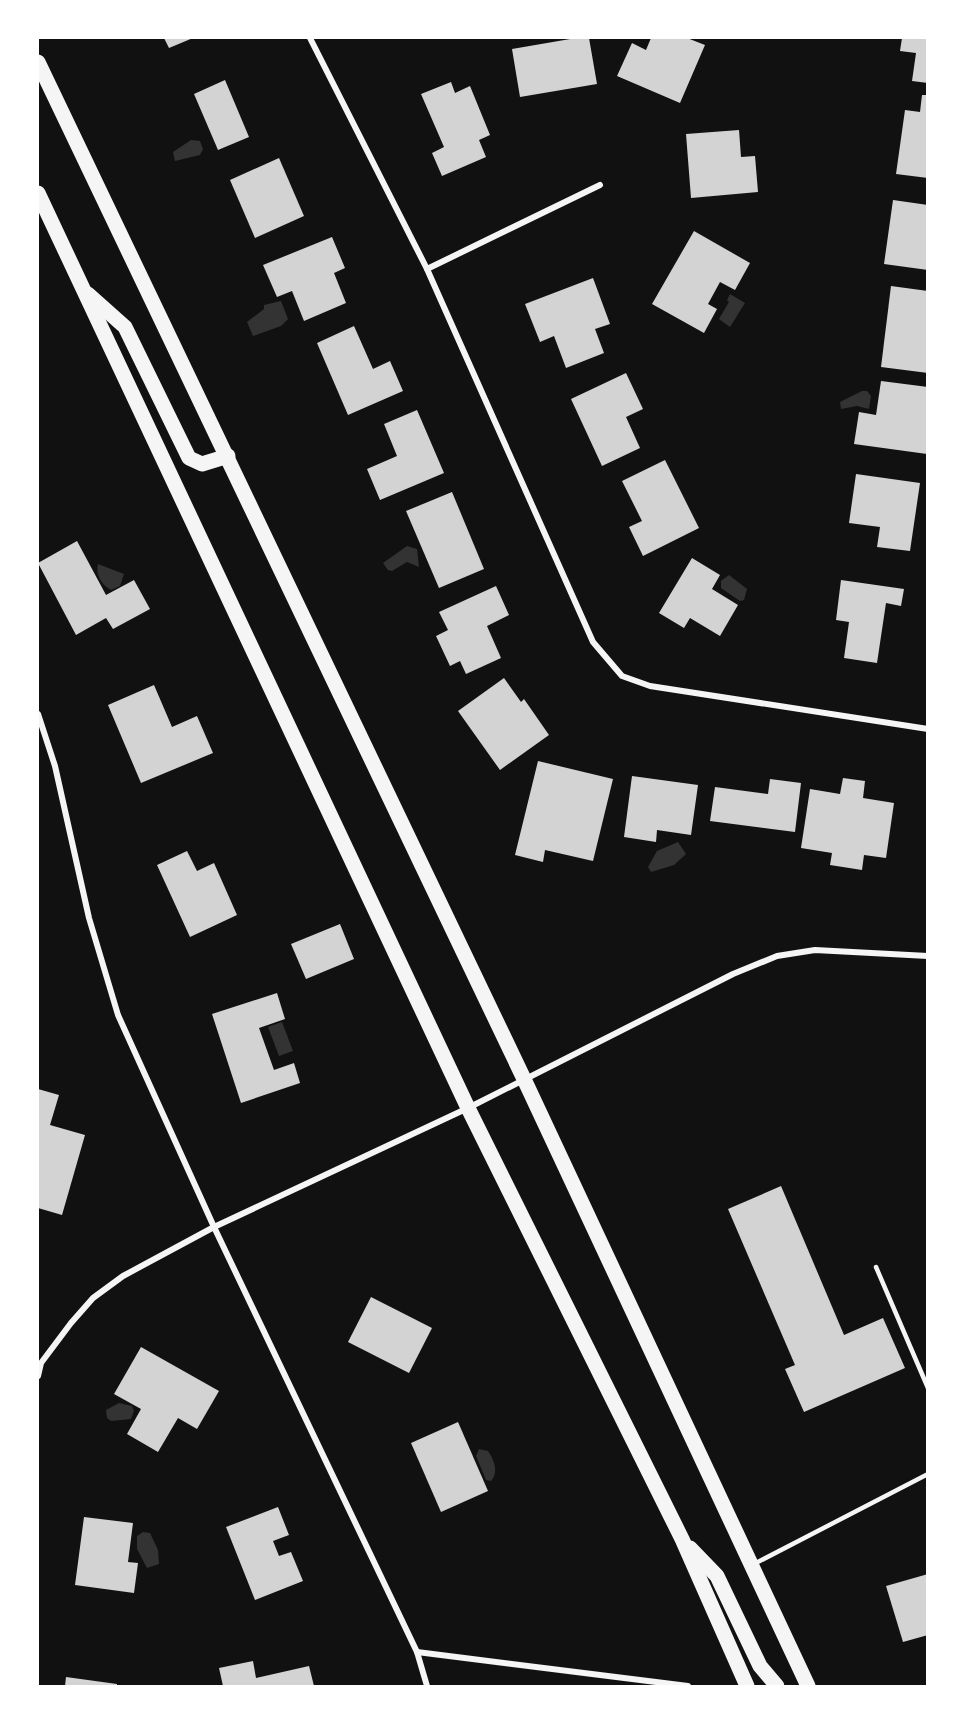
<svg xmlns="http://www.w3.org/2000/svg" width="965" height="1724" viewBox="0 0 965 1724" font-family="'Source Sans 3',sans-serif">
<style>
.water{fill:#333}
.building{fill:#d3d3d3}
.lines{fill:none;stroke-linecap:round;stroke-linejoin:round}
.service{stroke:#f5f5f5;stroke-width:4.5}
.minor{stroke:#f5f5f5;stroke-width:6}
.primary{stroke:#f5f5f5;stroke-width:15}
</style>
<rect width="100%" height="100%" fill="#111"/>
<g class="water">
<path d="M 191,140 L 200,141 L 203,149 L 200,155 L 175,161 L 173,152 Z"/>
<path d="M 730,294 L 745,303 L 730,327 L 719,319 L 729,302 L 727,300 Z"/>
<path d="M 281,301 L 288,319 L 281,326 L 253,336 L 247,322 L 264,309 L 264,305 Z"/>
<path d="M 862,391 L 867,391 L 871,396 L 869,409 L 857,406 L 841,409 L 840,402 Z"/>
<path d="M 407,546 L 417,549 L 419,567 L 407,562 L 392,571 L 388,570 L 383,563 Z"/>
<path d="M 98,564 L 124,574 L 120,586 L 111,590 C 102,585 95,575 98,564 Z"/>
<path d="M 729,575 L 747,589 L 744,600 L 740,601 L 721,588 L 721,581 Z"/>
<path d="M 678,842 L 686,854 L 674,865 L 651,872 L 648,867 L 657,851 Z"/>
<path d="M 282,1022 L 293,1051 L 279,1056 L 268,1027 Z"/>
<path d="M 119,1403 L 132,1406 L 134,1411 L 131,1419 L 111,1421 L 107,1418 L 106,1410 Z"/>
<path d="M 479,1449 L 488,1451 C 494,1460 499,1472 491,1481 L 486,1480 L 476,1456 Z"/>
<path d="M 143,1532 L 150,1533 L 158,1550 L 159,1564 L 147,1568 L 137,1549 L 137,1536 Z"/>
</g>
<g class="building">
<path d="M 164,38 L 193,38 L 169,48 Z"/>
<path d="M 576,38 L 589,38 L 597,84 L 520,97 L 512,49 Z"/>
<path d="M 651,38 L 687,38 L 705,45 L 680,103 L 617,76 L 632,43 L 646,50 Z"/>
<path d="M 902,38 L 928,38 L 928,83 L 912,81 L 916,53 L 900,51 Z"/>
<path d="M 225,80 L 249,137 L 218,150 L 194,94 Z"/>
<path d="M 451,82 L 455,93 L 470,86 L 490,135 L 479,140 L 486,157 L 442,176 L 432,153 L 444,147 L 421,94 Z"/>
<path d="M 922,95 L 928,95 L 928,178 L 896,174 L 905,110 L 920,112 Z"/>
<path d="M 739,130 L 741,157 L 755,156 L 758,192 L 691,198 L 686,134 Z"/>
<path d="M 279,158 L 304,216 L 255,238 L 230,180 Z"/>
<path d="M 893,200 L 928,205 L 928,270 L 884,264 Z"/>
<path d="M 694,231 L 750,263 L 735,290 L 720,282 L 708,304 L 717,309 L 704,333 L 652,304 Z"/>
<path d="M 332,237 L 345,268 L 334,273 L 346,303 L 304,321 L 292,291 L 277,297 L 263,265 Z"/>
<path d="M 593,278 L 610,324 L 595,329 L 604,353 L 566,368 L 554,336 L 540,342 L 525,304 Z"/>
<path d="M 891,286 L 928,291 L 928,373 L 881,367 Z"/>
<path d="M 354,326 L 373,369 L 390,361 L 403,391 L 348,415 L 317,343 Z"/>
<path d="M 626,373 L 643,409 L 626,417 L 640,448 L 602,466 L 571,399 Z"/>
<path d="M 881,381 L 928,387 L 927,454 L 854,444 L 859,412 L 876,415 Z"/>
<path d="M 417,410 L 444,473 L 380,500 L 367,469 L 397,456 L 384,424 Z"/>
<path d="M 665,460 L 699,528 L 643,556 L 629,527 L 642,521 L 622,481 Z"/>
<path d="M 856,474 L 920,483 L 910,551 L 877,547 L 880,527 L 849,523 Z"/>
<path d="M 452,492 L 484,569 L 439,588 L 406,511 Z"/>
<path d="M 77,541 L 106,595 L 134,580 L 150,609 L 113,629 L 106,618 L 76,635 L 38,563 Z"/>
<path d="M 692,558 L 720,575 L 712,589 L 738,605 L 720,636 L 690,618 L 684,628 L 659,613 Z"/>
<path d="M 841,580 L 904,589 L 901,606 L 886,603 L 877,663 L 844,658 L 849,622 L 836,620 Z"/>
<path d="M 496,586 L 509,615 L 487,626 L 501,658 L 466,674 L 460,661 L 450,666 L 436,636 L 448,630 L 439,612 Z"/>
<path d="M 504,678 L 521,702 L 524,699 L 549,735 L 500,770 L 458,711 Z"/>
<path d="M 154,685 L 172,727 L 197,716 L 213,753 L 141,783 L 108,705 Z"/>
<path d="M 538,761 L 613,779 L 593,861 L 545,850 L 543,862 L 515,855 Z"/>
<path d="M 632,776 L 698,785 L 691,835 L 657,830 L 656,842 L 624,837 Z"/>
<path d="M 843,778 L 865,781 L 863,798 L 894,803 L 886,858 L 864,855 L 862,870 L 830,865 L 832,853 L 801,848 L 810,789 L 840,794 Z"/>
<path d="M 770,779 L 801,783 L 795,832 L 710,821 L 715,787 L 768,794 Z"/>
<path d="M 187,851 L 197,871 L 214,863 L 237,915 L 190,937 L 157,865 Z"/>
<path d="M 340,924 L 354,959 L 306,979 L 291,944 Z"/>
<path d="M 277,993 L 285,1019 L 259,1028 L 274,1070 L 294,1063 L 300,1083 L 241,1103 L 212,1014 Z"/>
<path d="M 38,1089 L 59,1095 L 50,1125 L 85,1135 L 62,1215 L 38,1208 Z"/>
<path d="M 781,1186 L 844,1335 L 883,1318 L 905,1368 L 804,1412 L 785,1369 L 795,1365 L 728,1209 Z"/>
<path d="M 371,1297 L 432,1328 L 409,1373 L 348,1342 Z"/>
<path d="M 141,1347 L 219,1391 L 197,1429 L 178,1418 L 158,1452 L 127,1434 L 141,1409 L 114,1394 Z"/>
<path d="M 458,1422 L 488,1491 L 441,1512 L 411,1443 Z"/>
<path d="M 278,1507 L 289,1535 L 273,1541 L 279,1556 L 291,1552 L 303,1581 L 255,1600 L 226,1527 Z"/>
<path d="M 84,1517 L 133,1523 L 128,1562 L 138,1563 L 134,1593 L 75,1585 Z"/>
<path d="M 928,1574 L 928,1635 L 903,1642 L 886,1586 Z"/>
<path d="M 253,1661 L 256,1678 L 309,1666 L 314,1686 L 223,1686 L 219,1668 Z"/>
<path d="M 66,1677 L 117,1684 L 117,1686 L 65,1686 Z"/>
</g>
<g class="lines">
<g class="service">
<path d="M 876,1267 L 928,1388"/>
<path d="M 754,1564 L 928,1474"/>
</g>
<g class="minor">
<path d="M 310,38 L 427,269 L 593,642 L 622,676 L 650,686 L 928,729"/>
<path d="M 427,269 L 600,185"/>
<path d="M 38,714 L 55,766 L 89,918 L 118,1015 L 214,1227 L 417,1652 L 427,1686"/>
<path d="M 38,1376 L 41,1363 L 71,1323 L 93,1298 L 123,1276 L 214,1227 L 468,1108 L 733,974 L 777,956 L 815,950 L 928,956"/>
<path d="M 417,1652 L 688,1686"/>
</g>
<g class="primary">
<path d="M 38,62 L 524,1079 L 808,1686"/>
<path d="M 38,193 L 468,1108 L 682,1539 L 747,1686"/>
<path d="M 88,294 L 125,327 L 189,458 L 202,464 L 228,456"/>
<path d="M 690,1548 L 717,1576 L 760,1666 L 777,1686"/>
</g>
</g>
<rect width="965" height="1724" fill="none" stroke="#ffffff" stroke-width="78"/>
</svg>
